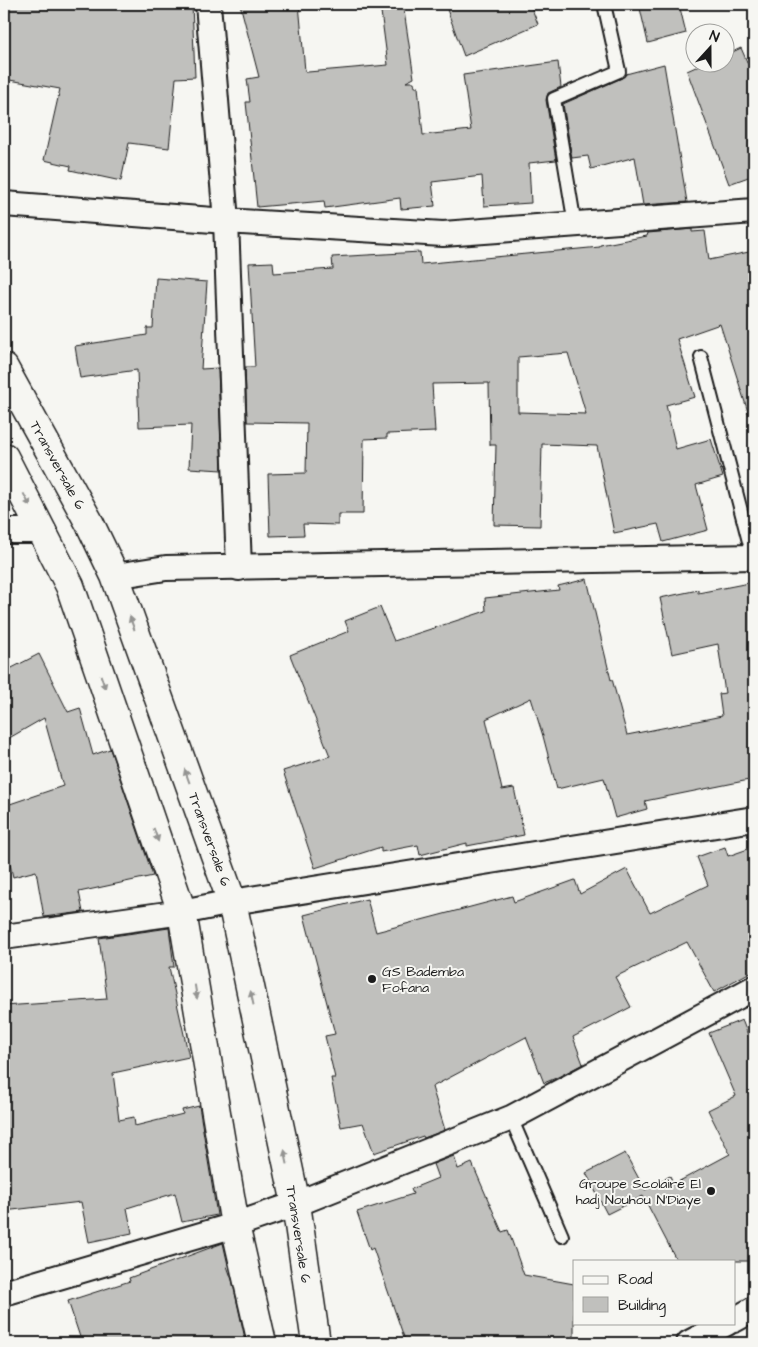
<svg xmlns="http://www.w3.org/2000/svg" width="758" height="1347" viewBox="0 0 758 1347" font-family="'Architects Daughter',sans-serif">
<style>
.building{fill:#c0c0bd;stroke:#1c1c1c;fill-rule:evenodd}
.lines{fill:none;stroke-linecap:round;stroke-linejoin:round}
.lane-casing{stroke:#1c1c1c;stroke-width:16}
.street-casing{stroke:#1c1c1c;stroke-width:28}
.secondary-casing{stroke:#1c1c1c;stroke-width:31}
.lane{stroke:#f6f6f2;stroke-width:12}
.street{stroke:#f6f6f2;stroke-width:24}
.secondary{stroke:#f6f6f2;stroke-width:28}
.oneway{fill:#949492}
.poi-dot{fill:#1c1c1c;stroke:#f6f6f2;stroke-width:2}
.labels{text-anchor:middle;stroke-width:4;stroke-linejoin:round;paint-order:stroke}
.street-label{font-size:14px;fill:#1c1c1c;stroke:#f6f6f2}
.poi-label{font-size:14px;fill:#1c1c1c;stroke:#f6f6f2;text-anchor:start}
</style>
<rect width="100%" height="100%" fill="#f6f6f2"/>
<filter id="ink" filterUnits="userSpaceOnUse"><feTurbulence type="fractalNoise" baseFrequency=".02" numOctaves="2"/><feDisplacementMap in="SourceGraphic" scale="10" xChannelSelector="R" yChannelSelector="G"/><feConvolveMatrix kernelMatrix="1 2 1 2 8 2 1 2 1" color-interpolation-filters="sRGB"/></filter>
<g filter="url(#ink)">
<g class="building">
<path d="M 7,4 L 192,4 L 195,77 L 176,78 L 169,148 L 129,143 L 121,181 L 70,170 L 71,166 L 44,160 L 60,89 L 4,79 L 4,31 L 8,32 Z"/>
<path d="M 240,4 L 299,4 L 305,71 L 308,72 L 388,65 L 380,4 L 403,4 L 414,78 L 406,82 L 414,82 L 415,87 L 418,87 L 423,135 L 471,130 L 463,75 L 558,62 L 561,87 L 548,93 L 546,100 L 556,160 L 529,163 L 531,203 L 484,206 L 482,176 L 432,182 L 435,206 L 401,209 L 400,198 L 325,208 L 324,201 L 257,207 L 246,102 L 250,102 L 247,79 L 259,77 Z"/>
<path d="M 445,4 L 530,4 L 538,24 L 464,56 Z"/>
<path d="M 639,4 L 679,4 L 686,33 L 648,43 Z"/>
<path d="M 741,48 L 748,64 L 754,61 L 754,175 L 729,184 L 687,71 L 707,62 L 726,62 L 726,55 Z"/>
<path d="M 664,64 L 687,202 L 643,205 L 635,157 L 591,169 L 588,156 L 572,158 L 563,104 L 622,78 L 626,74 Z"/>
<path d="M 692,229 L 692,232 L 705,231 L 709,260 L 754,251 L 754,414 L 749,415 L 720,324 L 677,339 L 695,397 L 666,405 L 676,449 L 711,439 L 723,477 L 696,485 L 708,530 L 663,542 L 658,524 L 614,533 L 597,446 L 542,444 L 540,526 L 494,525 L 496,445 L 490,445 L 489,383 L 432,384 L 435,432 L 387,434 L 387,438 L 364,439 L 363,514 L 338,514 L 338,525 L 303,524 L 304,535 L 270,536 L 268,474 L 306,473 L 307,423 L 247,422 L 245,367 L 255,367 L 249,263 L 273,262 L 274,273 L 333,269 L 332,257 L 420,252 L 421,264 L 600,247 L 600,245 L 647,236 L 648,233 ZM 568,353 L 586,414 L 518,412 L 518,357 Z"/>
<path d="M 156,278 L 207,282 L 201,369 L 218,368 L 222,470 L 189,468 L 191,425 L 139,427 L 137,370 L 80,378 L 75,346 L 147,335 L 147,328 L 153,328 Z"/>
<path d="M 587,579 L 611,680 L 612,679 L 627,735 L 722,716 L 719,694 L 725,693 L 718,644 L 672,654 L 660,598 L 698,590 L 698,593 L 754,582 L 754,779 L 645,801 L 647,809 L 615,818 L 604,778 L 557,789 L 543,736 L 531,698 L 486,719 L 502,790 L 514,788 L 524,835 L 467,846 L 467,843 L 420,855 L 418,845 L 381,852 L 381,847 L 315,868 L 283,771 L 330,756 L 290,655 L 349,631 L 345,621 L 380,607 L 394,641 L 486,611 L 485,598 L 559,590 L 558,586 Z"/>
<path d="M 39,654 L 68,712 L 80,708 L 93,755 L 110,749 L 153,876 L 79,892 L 83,912 L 44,917 L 36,871 L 13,877 L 4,839 L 4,806 L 63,786 L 44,718 L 4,741 L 4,672 Z"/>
<path d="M 725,847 L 728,856 L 754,847 L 754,970 L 714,992 L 687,942 L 615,977 L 631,1007 L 573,1037 L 583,1064 L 556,1078 L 544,1083 L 526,1037 L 432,1087 L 445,1130 L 424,1138 L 423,1136 L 374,1153 L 363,1123 L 341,1127 L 331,1078 L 335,1078 L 325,1036 L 335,1034 L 304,915 L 367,899 L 376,932 L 512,896 L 514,902 L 575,880 L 580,894 L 627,869 L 650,913 L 708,885 L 697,857 Z"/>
<path d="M 169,928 L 174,967 L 169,967 L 189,1057 L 113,1073 L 119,1120 L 134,1117 L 135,1126 L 183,1114 L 182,1110 L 199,1106 L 217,1215 L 182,1222 L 175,1193 L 127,1208 L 132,1233 L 89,1242 L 81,1202 L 4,1211 L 4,1006 L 107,999 L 99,938 Z"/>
<path d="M 742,1020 L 754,1050 L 754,1261 L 677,1261 L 643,1196 L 607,1214 L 586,1173 L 625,1153 L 645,1190 L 670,1176 L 674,1184 L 730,1154 L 708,1110 L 736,1096 L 709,1033 Z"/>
<path d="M 454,1156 L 458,1169 L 472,1163 L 502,1232 L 508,1230 L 524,1275 L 574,1284 L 574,1343 L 406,1343 L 373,1248 L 370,1250 L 357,1212 L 413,1194 L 411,1189 L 438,1178 L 433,1164 Z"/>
<path d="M 223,1243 L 228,1265 L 227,1266 L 232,1280 L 246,1343 L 82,1343 L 68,1301 L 130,1281 L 129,1278 Z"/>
</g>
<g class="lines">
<g class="lane-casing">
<g id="lane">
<path d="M 575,225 L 554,99 L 619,71 L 604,4"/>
<path d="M 701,357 L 753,557"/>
<path d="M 511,1118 L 562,1236"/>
</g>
</g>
<g class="street-casing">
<g id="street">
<path d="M 208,4 L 226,221 L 239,568"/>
<path d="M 4,204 L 226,221 L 443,234 L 754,211"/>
<path d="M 4,531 L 43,531"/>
<path d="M 115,576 L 166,568 L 754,557"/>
<path d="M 4,937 L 182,912 L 232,902 L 754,819"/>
<path d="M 4,1293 L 235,1225 L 296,1204 L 511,1118 L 754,988"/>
<path d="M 734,1320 L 754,1309"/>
<path d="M 689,1343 L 727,1323"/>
</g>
</g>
<g class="secondary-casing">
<g id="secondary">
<path d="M 4,368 L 89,522 L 115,576 L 232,902 L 296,1204 L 316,1343"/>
<path d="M 4,457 L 70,586 L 182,912 L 235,1225 L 262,1343"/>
</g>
</g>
<use href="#lane" class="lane"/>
<use href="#street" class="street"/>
<use href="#secondary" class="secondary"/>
</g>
<defs><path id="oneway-solid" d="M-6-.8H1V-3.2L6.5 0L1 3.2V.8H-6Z" transform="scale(1.25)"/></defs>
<g class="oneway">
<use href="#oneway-solid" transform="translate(27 500) rotate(62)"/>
<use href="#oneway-solid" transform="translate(132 623) rotate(-110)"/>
<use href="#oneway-solid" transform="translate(103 682) rotate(71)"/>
<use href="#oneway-solid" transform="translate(187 776) rotate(-110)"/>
<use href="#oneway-solid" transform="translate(156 835) rotate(71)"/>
<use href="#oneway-solid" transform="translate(196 992) rotate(81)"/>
<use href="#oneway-solid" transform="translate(252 998) rotate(-102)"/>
<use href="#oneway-solid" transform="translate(286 1157) rotate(-102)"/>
</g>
</g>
<g class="poi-dot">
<circle cx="372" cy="979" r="5"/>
<circle cx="711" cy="1191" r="5"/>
</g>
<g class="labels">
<g class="street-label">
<text transform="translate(58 465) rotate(61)" y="5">Transversale 6</text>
<text transform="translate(210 839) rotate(70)" y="5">Transversale 6</text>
<text transform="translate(299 1234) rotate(81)" y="5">Transversale 6</text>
</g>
<g class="poi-label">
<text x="382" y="976">GS Bademba<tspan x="382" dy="16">Fofana</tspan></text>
<text x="701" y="1188" text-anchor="end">Groupe Scolaire El<tspan x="701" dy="16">hadj Nouhou N'Diaye</tspan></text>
</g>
</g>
<rect width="758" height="1347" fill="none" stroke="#f6f6f2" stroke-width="20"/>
<rect x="10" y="10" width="738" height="1327" fill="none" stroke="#1c1c1c" stroke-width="2" filter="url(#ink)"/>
<rect x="573" y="1260" width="162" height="65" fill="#f6f6f2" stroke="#9f9f9c"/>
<rect x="583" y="1276" width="25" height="8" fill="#f6f6f2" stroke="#9f9f9c"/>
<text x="618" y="1284" font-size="15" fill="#1c1c1c">Road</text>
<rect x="583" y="1297" width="25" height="15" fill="#c0c0bd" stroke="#9f9f9c"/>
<text x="618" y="1310" font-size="15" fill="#1c1c1c">Building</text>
<g transform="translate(710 48) rotate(21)"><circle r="24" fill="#f6f6f2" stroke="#9f9f9c"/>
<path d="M0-4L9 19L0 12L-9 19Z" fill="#1c1c1c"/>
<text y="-8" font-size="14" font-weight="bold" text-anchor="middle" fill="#1c1c1c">N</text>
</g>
</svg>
